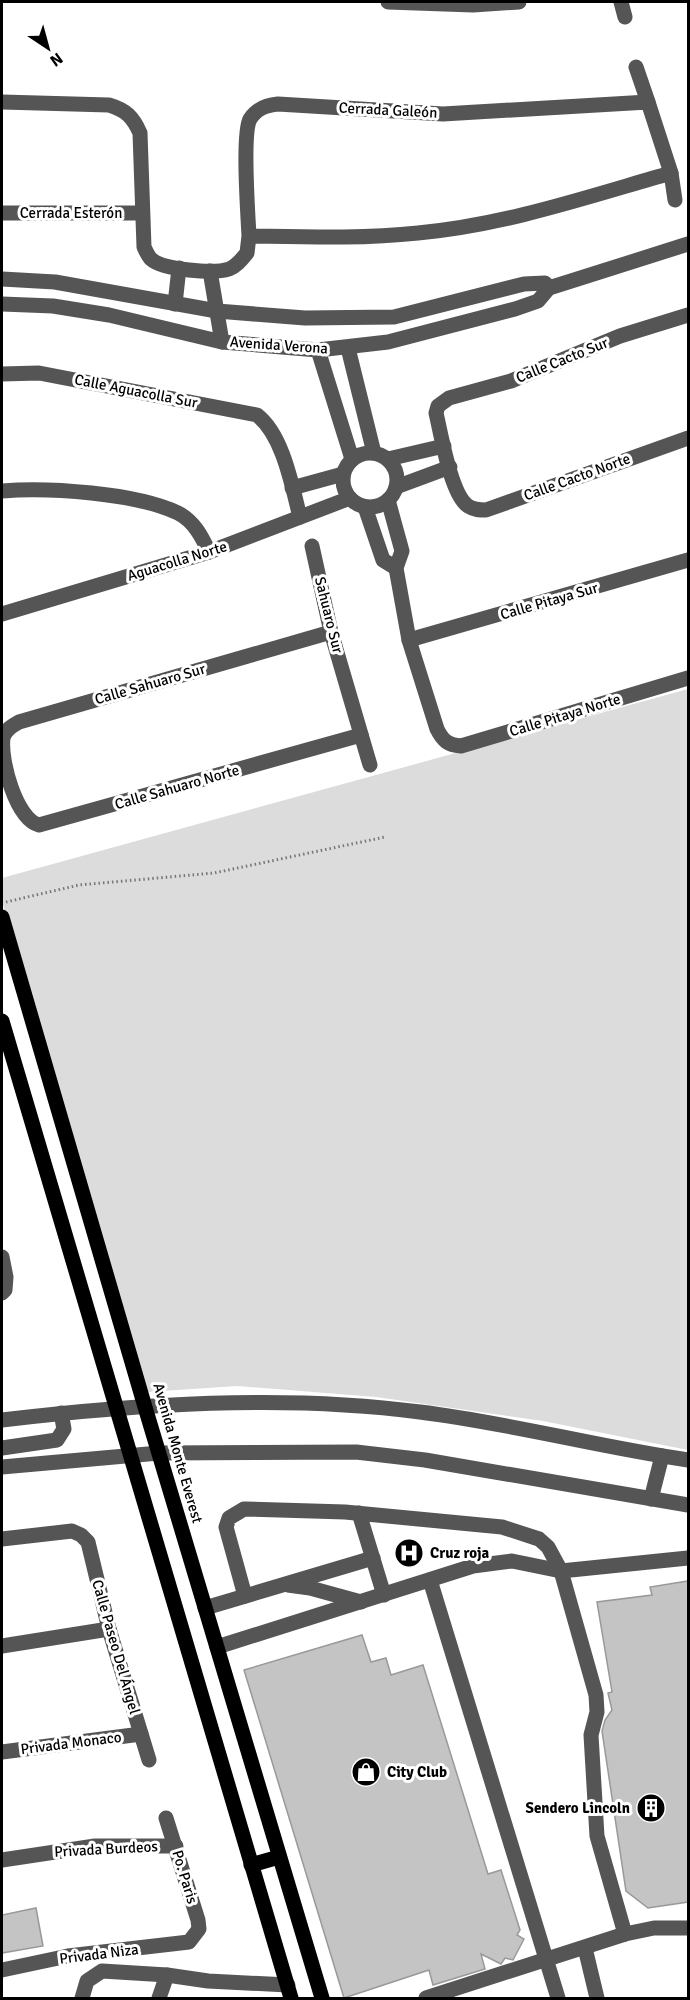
<svg xmlns="http://www.w3.org/2000/svg" width="690" height="2000" viewBox="0 0 690 2000" font-family="Signika,sans-serif">
<style>
.green{fill:#dcdcdc}
.building{fill:#c4c4c4;stroke:#999;stroke-width:1.5}
.lines{fill:none;stroke-linecap:round;stroke-linejoin:round}
.path{stroke:#777;stroke-width:3;stroke-dasharray:1.5 3;stroke-linecap:butt}
.minor{stroke:#555;stroke-width:15}
.major{stroke:#000;stroke-width:15}
.labels{text-anchor:middle;stroke-width:6;stroke-linejoin:round;paint-order:stroke}
.street-label{font-size:15px;fill:#000;stroke:#fff}
.poi-label{font-size:15px;font-weight:bold;fill:#000;stroke:#fff;text-anchor:start}
</style>
<rect width="100%" height="100%" fill="#fff"/>
<path class="green" d="M 688,689 L 688,1450 L 543,1421 L 376,1397 L 237,1386 L 147,1392 L 2,901 L 2,878 Z"/>
<g class="building">
<path d="M 688,1581 L 688,1902 L 648,1908 L 626,1891 L 602,1731 L 605,1720 L 612,1710 L 608,1693 L 612,1692 L 597,1602 L 652,1595 L 650,1587 Z"/>
<path d="M 362,1635 L 371,1662 L 386,1658 L 391,1675 L 423,1665 L 488,1874 L 501,1870 L 520,1930 L 517,1935 L 524,1939 L 513,1960 L 505,1958 L 501,1964 L 481,1954 L 485,1969 L 433,1985 L 429,1970 L 344,1998 L 244,1670 Z"/>
<path d="M 36,1908 L 43,1946 L 2,1953 L 2,1915 Z"/>
</g>
<g class="lines">
<path class="path" d="M 6,902 L 79,885 L 214,873 L 385,837"/>
<g class="minor">
<path d="M 388,2 L 473,5 L 519,2"/>
<path d="M 621,2 L 625,17"/>
<path d="M 636,67 L 648,102"/>
<path d="M 2,102 L 109,105 C 126,110 133,117 140,133 L 144,247 C 146,251 148,256 151,259 C 163,270 214,274 229,269 C 237,266 242,259 247,253 L 249,236 C 248,215 242,134 250,119 C 257,108 267,105 278,104 L 443,114 L 648,102 L 671,173 C 587,197 505,225 418,233 C 362,239 306,237 249,236"/>
<path d="M 671,173 L 675,200"/>
<path d="M 2,213 L 141,213"/>
<path d="M 210,271 L 222,342"/>
<path d="M 2,279 L 55,282 L 217,311 L 305,318 L 394,317 L 524,284 L 545,283 L 549,288"/>
<path d="M 2,304 L 53,306 L 109,315 L 222,342 L 318,350 L 388,342 L 515,309 L 538,301 L 549,288 L 688,244"/>
<path d="M 175,304 L 179,268"/>
<path d="M 688,315 L 620,336 L 511,381 L 449,398 L 438,406 L 436,413 C 441,434 451,495 468,506 C 474,510 480,510 486,510 L 688,438"/>
<path d="M 348,348 L 374,453"/>
<path d="M 318,350 L 352,459"/>
<path d="M 2,374 L 39,373 L 257,415 C 283,435 292,486 300,517"/>
<circle cx="370" cy="480" r="27"/>
<path d="M 388,459 L 444,446"/>
<path d="M 396,487 L 450,467"/>
<path d="M 292,488 L 343,474"/>
<path d="M 2,491 C 48,487 136,493 178,513 C 194,521 202,537 209,552"/>
<path d="M 388,500 L 402,551 L 396,568 L 409,640 L 437,729 C 443,741 448,745 461,746 L 688,678"/>
<path d="M 365,507 L 383,560 L 396,568"/>
<path d="M 312,546 L 331,632 L 370,765"/>
<path d="M 2,614 L 209,552 L 350,498"/>
<path d="M 331,632 L 19,722 C 12,726 5,730 3,738 C 0,760 16,819 39,825 L 361,735"/>
<path d="M 409,640 L 688,560"/>
<path d="M 2,1257 L 6,1277 L 5,1290 L 2,1293"/>
<path d="M 2,1420 C 137,1404 284,1394 420,1412 C 510,1423 598,1447 688,1460"/>
<path d="M 2,1448 L 57,1440 L 64,1429 L 61,1413"/>
<path d="M 2,1467 L 159,1453 L 356,1452 L 425,1460 L 688,1505"/>
<path d="M 651,1499 L 662,1456"/>
<path d="M 359,1513 L 384,1595"/>
<path d="M 2,1539 L 72,1531 L 81,1535 L 88,1542 L 109,1629 L 149,1760"/>
<path d="M 430,1580 L 558,1998"/>
<path d="M 288,1585 L 310,1588 L 361,1602"/>
<path d="M 245,1596 L 226,1527 L 229,1518 L 244,1509 L 345,1512 L 502,1527 L 539,1539 L 548,1547 L 561,1571"/>
<path d="M 205,1608 L 373,1558"/>
<path d="M 2,1646 L 109,1629"/>
<path d="M 217,1647 L 473,1566 L 512,1561 L 561,1571"/>
<path d="M 2,1752 L 141,1734"/>
<path d="M 2,1860 L 95,1846 L 176,1846"/>
<path d="M 625,1934 L 597,1836 L 591,1735 L 597,1712 L 596,1695 L 561,1571 L 688,1558"/>
<path d="M 585,1948 L 597,1998"/>
<path d="M 2,1970 L 68,1956 L 189,1942 L 199,1929 L 198,1920 L 166,1818"/>
<path d="M 82,1998 L 87,1981 L 102,1971 L 167,1975 L 208,1981 L 288,1985"/>
<path d="M 159,1998 L 167,1975"/>
<path d="M 426,1998 L 625,1934 L 654,1928 L 688,1928"/>
</g>
<g class="major">
<path d="M 2,917 L 145,1407 L 322,1998"/>
<path d="M 2,1021 L 291,1998"/>
<path d="M 251,1865 L 279,1857"/>
</g>
</g>
<defs>
<g id="hospital-disc" transform="scale(1.5)"><circle r="9.5" fill="#000" stroke="#fff"/><path d="M-5-5h3v3.5h4V-5h3V5h-3V1.5h-4V5h-3Z" fill="#fff"/></g>
<g id="shop-disc" transform="scale(1.5)"><circle r="9.5" fill="#000" stroke="#fff"/><path d="M-5-2.5h2.3a2.7 3.5 0 0 1 5.4 0H5L5.5 6h-11ZM-1.5-2.5h3a1.5 2.3 0 0 0-3 0Z" fill="#fff"/></g>
<g id="building-disc" transform="scale(1.5)"><circle r="9.5" fill="#000" stroke="#fff"/><path d="M-4-6H4V6H1V3H-1V6H-4ZM-2.5-4.3h1.7v1.8h-1.7ZM.8-4.3h1.7v1.8H.8ZM-2.5-1h1.7V.8h-1.7ZM.8-1h1.7V.8H.8Z" fill="#fff"/></g>
</defs>
<g fill-rule="evenodd">
<use href="#hospital-disc" x="409" y="1553"/>
<use href="#shop-disc" x="366" y="1772"/>
<use href="#building-disc" x="651" y="1808"/>
</g>
<g class="labels">
<g class="street-label">
<text transform="translate(388 110) rotate(3)" y="5">Cerrada Galeón</text>
<text x="71" y="218">Cerrada Esterón</text>
<text transform="translate(279 345) rotate(4)" y="5">Avenida Verona</text>
<text transform="translate(562 360) rotate(-22)" y="5">Calle Cacto Sur</text>
<text transform="translate(136 391) rotate(11)" y="5">Calle Aguacolla Sur</text>
<text transform="translate(577 477) rotate(-20)" y="5">Calle Cacto Norte</text>
<text transform="translate(177 561) rotate(-17)" y="5">Aguacolla Norte</text>
<text transform="translate(549 601) rotate(-16)" y="5">Calle Pitaya Sur</text>
<text transform="translate(329 615) rotate(76)" y="5">Sahuaro Sur</text>
<text transform="translate(150 684) rotate(-16)" y="5">Calle Sahuaro Sur</text>
<text transform="translate(565 715) rotate(-17)" y="5">Calle Pitaya Norte</text>
<text transform="translate(177 787) rotate(-16)" y="5">Calle Sahuaro Norte</text>
<text transform="translate(178 1453) rotate(74)" y="5">Avenida Monte Everest</text>
<text transform="translate(116 1647) rotate(74)" y="5">Calle Paseo Del Ángel</text>
<text transform="translate(71 1743) rotate(-7)" y="5">Privada Monaco</text>
<text transform="translate(106 1849) rotate(-3)" y="5">Privada Burdeos</text>
<text transform="translate(185 1877) rotate(73)" y="5">Po. Paris</text>
<text transform="translate(99 1954) rotate(-7)" y="5">Privada Niza</text>
</g>
<g class="poi-label">
<text x="430" y="1558">Cruz roja</text>
<text x="387" y="1777">City Club</text>
<text x="630" y="1813" text-anchor="end">Sendero Lincoln</text>
</g>
</g>
<rect width="690" height="2000" fill="none" stroke="#000000" stroke-width="6"/>
<g transform="translate(48 48) rotate(144)" stroke="#ffffff" stroke-width="4.5" paint-order="stroke">
<path d="M0-4.5L10 22L0 15L-10 22Z" fill="#000000"/>
<text y="-9" font-size="16" font-weight="bold" text-anchor="middle" fill="#000000">N</text>
</g>
</svg>
